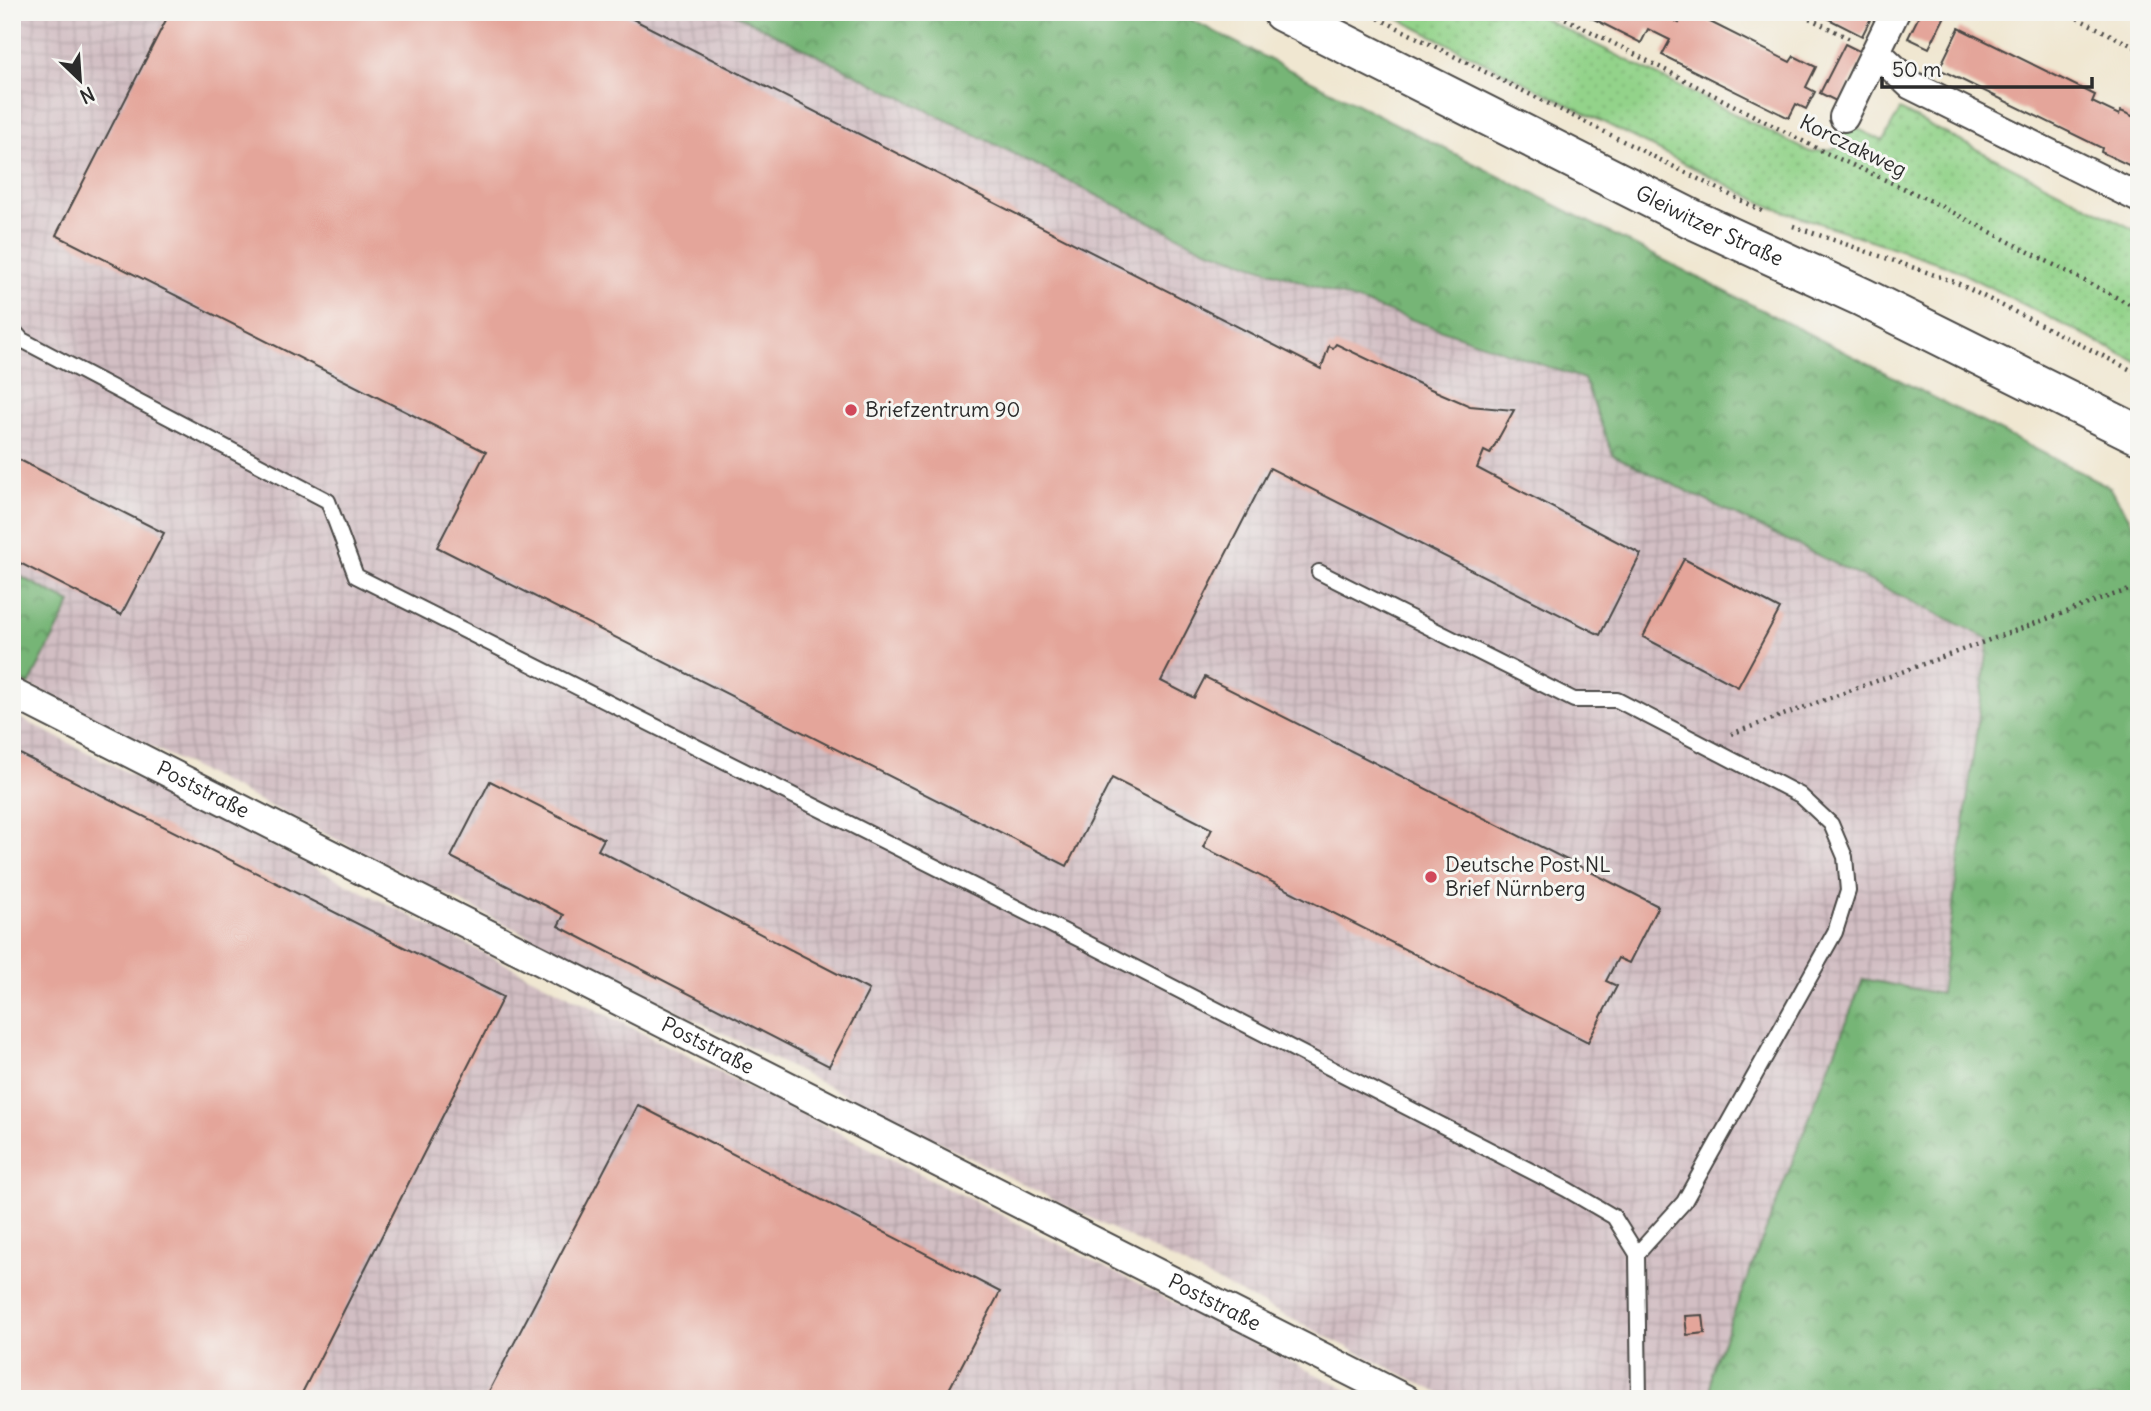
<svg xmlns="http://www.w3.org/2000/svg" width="2151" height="1411" viewBox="0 0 2151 1411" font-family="Delius,sans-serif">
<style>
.industrial{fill:url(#industrial-grid)}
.grass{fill:url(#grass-dots);stroke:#5f7f5a;stroke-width:2}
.forest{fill:url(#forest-crowns);stroke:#507050;stroke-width:2}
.building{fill:#e4a59a}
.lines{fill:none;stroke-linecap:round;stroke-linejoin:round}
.lane-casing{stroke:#494744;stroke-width:18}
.street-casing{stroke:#494744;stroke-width:32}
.secondary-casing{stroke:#494744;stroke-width:42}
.path{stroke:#494744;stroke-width:4.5;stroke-dasharray:2 5;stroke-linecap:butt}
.lane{stroke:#fff;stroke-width:14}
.street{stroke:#fff;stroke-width:28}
.secondary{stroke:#fff;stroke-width:38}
.poi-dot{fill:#d1495b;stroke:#f6f6f2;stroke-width:2.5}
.labels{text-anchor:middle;stroke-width:6;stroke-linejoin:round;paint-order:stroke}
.street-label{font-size:21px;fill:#2b2b2b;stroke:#f6f6f2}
.poi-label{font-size:21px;fill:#2b2b2b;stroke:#f6f6f2;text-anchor:start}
</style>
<defs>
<pattern id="industrial-grid" width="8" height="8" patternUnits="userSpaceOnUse" patternTransform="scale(1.75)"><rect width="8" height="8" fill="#d2bec3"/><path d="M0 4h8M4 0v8" fill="none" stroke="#b4a3a8"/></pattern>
<pattern id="grass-dots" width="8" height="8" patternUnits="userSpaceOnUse" patternTransform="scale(1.75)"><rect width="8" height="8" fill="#93d38a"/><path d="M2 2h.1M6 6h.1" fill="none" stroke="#7fb577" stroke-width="1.8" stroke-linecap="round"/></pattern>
<pattern id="forest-crowns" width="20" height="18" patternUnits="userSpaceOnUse" patternTransform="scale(1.75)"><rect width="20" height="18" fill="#76b576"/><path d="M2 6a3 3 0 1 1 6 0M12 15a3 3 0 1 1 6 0" fill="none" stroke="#619361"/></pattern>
</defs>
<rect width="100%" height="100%" fill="#f6f6f2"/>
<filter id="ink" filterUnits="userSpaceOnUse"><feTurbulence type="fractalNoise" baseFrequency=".0143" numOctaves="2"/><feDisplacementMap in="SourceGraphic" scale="14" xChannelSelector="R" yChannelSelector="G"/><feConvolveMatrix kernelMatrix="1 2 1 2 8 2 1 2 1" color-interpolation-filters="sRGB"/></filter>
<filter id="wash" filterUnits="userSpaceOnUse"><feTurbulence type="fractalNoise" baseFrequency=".00686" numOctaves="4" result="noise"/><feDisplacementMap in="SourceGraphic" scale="28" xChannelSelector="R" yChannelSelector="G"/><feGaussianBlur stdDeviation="1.57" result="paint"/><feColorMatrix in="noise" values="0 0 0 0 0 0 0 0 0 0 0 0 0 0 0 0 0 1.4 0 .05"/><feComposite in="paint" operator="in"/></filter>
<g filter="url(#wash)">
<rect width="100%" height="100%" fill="#f0e7d1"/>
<g class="industrial">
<path d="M 12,12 L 731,12 L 1198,246 L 1584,379 L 1614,455 L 1990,639 L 1941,994 L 1863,980 L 1711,1371 L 1711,1399 L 1451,1399 L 29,685 L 71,604 L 12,572 Z"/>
<path d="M 12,714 L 1365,1399 L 12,1399 Z"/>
</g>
<path class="grass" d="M 1385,12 L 1531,12 L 1810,152 L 1836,148 L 1848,124 L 1883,141 L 1900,110 L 2139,232 L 2139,363 L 1948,266 L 1771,207 Z"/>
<g class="forest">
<path d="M 731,12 L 1176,12 L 2110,487 L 2139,534 L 2139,1399 L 1711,1399 L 1711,1372 L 1863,979 L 1941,994 L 1989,639 L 1613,455 L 1584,379 L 1198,246 Z"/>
<path d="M 12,572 L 71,603 L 29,685 L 12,677 Z"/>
</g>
<g id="blocks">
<g class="building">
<path d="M 170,12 L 619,12 L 1321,369 L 1329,346 L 1333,348 L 1336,344 L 1426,387 L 1470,406 L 1514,410 L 1490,454 L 1484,451 L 1477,468 L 1641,554 L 1600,635 L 1270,468 L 1161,681 L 1194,698 L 1205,677 L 1658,906 L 1629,963 L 1618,958 L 1606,981 L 1617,986 L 1588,1042 L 1203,847 L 1212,829 L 1112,778 L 1067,866 L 437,547 L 486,452 L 56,235 Z"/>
<path d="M 1580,12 L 1658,12 L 1679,23 L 1684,12 L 1707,12 L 1711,14 L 1708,21 L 1790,62 L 1794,56 L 1816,67 L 1806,87 L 1815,92 L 1806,109 L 1796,104 L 1789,118 L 1662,55 L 1670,40 L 1648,29 L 1641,43 Z"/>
<path d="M 1815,12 L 1874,12 L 1862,36 Z"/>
<path d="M 1921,12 L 1947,12 L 1929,48 L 1908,38 Z"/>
<path d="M 1959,28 L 2095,95 L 2092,102 L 2119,115 L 2121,111 L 2139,119 L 2139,170 L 2101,152 L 2102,148 L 1939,69 Z"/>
<path d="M 1845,44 L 1865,54 L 1840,103 L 1820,93 Z"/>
<path d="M 12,456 L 164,533 L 121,615 L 12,559 Z"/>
<path d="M 1684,559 L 1780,609 L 1738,687 L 1643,637 Z"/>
<path d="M 12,750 L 503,997 L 299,1399 L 12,1399 Z"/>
<path d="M 490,781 L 604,839 L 598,850 L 869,990 L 829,1066 L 558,926 L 564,915 L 451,857 Z"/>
<path d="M 638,1105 L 1000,1292 L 944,1399 L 485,1399 Z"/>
<path d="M 1703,1315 L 1705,1333 L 1687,1335 L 1685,1316 Z"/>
</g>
</g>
</g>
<g filter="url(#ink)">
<use href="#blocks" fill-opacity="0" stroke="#494744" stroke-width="2"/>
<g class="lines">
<g class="lane-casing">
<g id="lane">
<path d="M 12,329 L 22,340 L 328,501 L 356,576 L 1083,941 L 1566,1189 L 1614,1217 L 1637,1254 L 1639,1399"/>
<path d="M 1319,572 L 1574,700 L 1617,700 L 1800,795 L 1831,824 L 1845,857 L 1848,891 L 1835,932 L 1684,1202 L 1637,1254"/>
</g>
</g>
<g class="street-casing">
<g id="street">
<path d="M 1876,52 L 1911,85 L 2139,198"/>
<path d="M 1844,117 L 1895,12"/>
<path id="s1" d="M 12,693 L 1405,1399"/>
</g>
</g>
<g class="secondary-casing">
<g id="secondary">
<path id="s2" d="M 1282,12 L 1692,219 L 1862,297 L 2139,435"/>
</g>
</g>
<g class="path">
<path d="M 1366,12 L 1766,213"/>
<path d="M 1553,12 L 1824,152 L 1927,199 L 2139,309"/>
<path d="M 1797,12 L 1852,40"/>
<path d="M 2065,12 L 2139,49"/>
<path d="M 1793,226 L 1955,282 L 2139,374"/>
<path d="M 1731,734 L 2113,595 L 2139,587"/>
</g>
<use href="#lane" class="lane"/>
<use href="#street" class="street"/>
<use href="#secondary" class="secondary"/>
</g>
</g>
<g class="poi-dot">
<circle cx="851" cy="410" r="7"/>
<circle cx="1431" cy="877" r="7"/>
</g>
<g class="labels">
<g class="street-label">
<text transform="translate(1853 146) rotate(26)" y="7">Korczakweg</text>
<text dy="7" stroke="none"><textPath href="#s2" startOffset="478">Gleiwitzer Straße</textPath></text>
<text dy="7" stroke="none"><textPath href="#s1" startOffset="214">Poststraße</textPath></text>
<text dy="7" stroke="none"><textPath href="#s1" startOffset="780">Poststraße</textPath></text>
<text dy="7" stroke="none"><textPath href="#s1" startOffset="1348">Poststraße</textPath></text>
</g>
<g class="poi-label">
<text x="865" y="417">Briefzentrum 90</text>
<text x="1445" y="872">Deutsche Post NL<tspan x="1445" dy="24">Brief Nürnberg</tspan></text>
</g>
</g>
<rect width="2151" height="1411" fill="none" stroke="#f6f6f2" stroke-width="42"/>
<g transform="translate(80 80) rotate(155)" stroke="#f6f6f2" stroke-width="5" paint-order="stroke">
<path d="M0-5L12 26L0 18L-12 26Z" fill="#2b2b2b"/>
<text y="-10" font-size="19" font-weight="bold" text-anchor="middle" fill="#2b2b2b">N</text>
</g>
<path d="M1882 77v10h210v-10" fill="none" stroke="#2b2b2b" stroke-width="3.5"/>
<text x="1892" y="77" font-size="21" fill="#2b2b2b" stroke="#f6f6f2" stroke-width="5" paint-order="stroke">50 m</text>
</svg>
